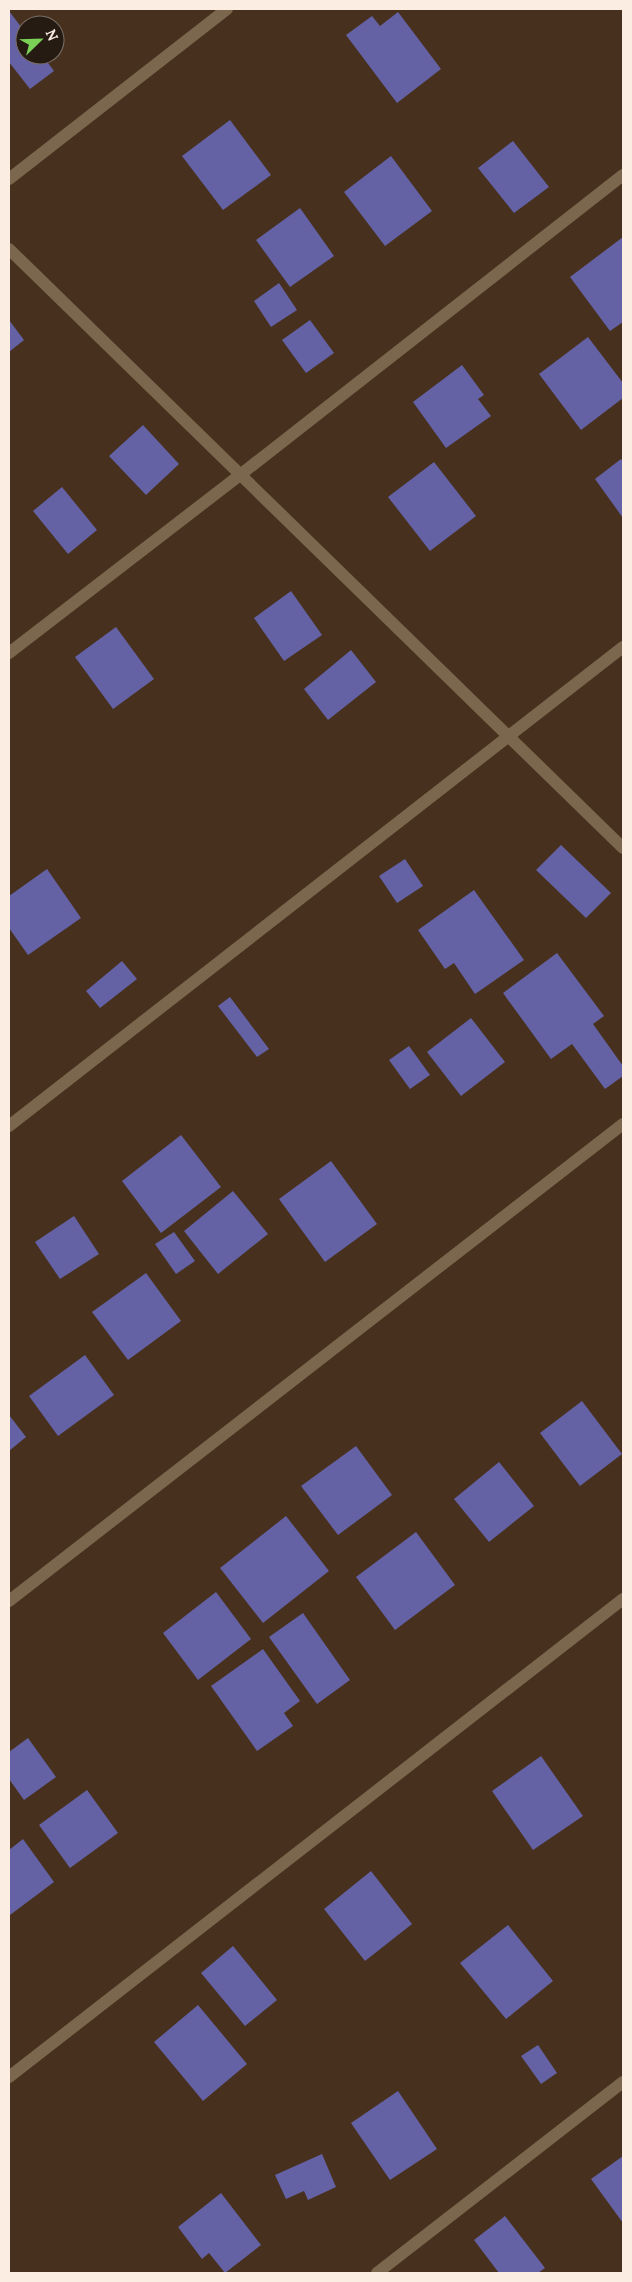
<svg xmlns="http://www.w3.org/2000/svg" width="632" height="2282" viewBox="0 0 632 2282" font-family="Lora,serif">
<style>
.building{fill:#6462a4}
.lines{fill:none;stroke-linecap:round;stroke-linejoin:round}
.minor{stroke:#7a674d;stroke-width:12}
</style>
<rect width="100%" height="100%" fill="#47301e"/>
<g class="building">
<path d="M 9,11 L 25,32 L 25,55 L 42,55 L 54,71 L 30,89 L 9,62 Z"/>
<path d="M 398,12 L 441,69 L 397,103 L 346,35 L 372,16 L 380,26 Z"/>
<path d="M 230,120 L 271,175 L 223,210 L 182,156 Z"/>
<path d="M 513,141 L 549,187 L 514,213 L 478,168 Z"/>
<path d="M 391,156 L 432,211 L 385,246 L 344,192 Z"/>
<path d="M 300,208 L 334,256 L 290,287 L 256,240 Z"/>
<path d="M 623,237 L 623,322 L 610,331 L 570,277 Z"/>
<path d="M 279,283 L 297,310 L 271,327 L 254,301 Z"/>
<path d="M 9,320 L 24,340 L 9,352 Z"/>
<path d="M 310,320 L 334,353 L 306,373 L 282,340 Z"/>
<path d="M 588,337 L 623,383 L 623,398 L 581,430 L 539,374 Z"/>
<path d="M 462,365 L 484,395 L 478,399 L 491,416 L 446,448 L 413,402 Z"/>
<path d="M 143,425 L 179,464 L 146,495 L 109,456 Z"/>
<path d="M 621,459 L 623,462 L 623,518 L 595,479 Z"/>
<path d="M 434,462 L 476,516 L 430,551 L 388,497 Z"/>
<path d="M 62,487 L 97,530 L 68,554 L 33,511 Z"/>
<path d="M 291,591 L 322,635 L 284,661 L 254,618 Z"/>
<path d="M 116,627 L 154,679 L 113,709 L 75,657 Z"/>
<path d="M 351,650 L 376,682 L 328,720 L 304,689 Z"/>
<path d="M 561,845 L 611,893 L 586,918 L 536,870 Z"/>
<path d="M 405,859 L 423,886 L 397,903 L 379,876 Z"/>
<path d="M 47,869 L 81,918 L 28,955 L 9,928 L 9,896 Z"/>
<path d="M 474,890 L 524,960 L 475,994 L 454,963 L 445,969 L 418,930 Z"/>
<path d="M 557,953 L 604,1016 L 593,1024 L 623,1066 L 623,1076 L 605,1089 L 572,1044 L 551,1059 L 503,993 Z"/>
<path d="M 122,961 L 137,979 L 100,1008 L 86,991 Z"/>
<path d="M 230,997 L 269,1049 L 257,1057 L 218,1006 Z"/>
<path d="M 471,1018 L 505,1062 L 461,1096 L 427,1052 Z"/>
<path d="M 409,1046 L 430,1075 L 410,1089 L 389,1060 Z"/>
<path d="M 181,1135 L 221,1187 L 161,1233 L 122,1181 Z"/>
<path d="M 331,1161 L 377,1224 L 325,1262 L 279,1199 Z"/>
<path d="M 233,1191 L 268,1234 L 218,1274 L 184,1231 Z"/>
<path d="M 74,1216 L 99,1254 L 60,1279 L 35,1242 Z"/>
<path d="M 174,1232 L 195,1261 L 176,1274 L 155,1244 Z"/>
<path d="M 146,1273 L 181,1321 L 128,1360 L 92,1312 Z"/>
<path d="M 85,1355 L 114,1395 L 58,1436 L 29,1396 Z"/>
<path d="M 582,1401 L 622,1454 L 580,1486 L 540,1433 Z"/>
<path d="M 9,1415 L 26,1437 L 9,1451 Z"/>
<path d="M 356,1446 L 392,1495 L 338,1535 L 301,1486 Z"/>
<path d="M 499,1462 L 534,1506 L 489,1542 L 454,1499 Z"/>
<path d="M 286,1516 L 329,1571 L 263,1623 L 220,1568 Z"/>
<path d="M 416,1532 L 455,1585 L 395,1630 L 356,1577 Z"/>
<path d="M 216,1592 L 251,1639 L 198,1680 L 163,1633 Z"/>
<path d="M 303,1613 L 350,1680 L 317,1704 L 269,1637 Z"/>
<path d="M 263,1649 L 300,1701 L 284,1713 L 293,1726 L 257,1751 L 211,1686 Z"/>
<path d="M 28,1738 L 56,1777 L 24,1800 L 9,1779 L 9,1752 Z"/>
<path d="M 541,1756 L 583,1816 L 533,1850 L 492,1791 Z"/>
<path d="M 87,1790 L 118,1833 L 70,1868 L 39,1825 Z"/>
<path d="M 23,1839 L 54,1882 L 10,1915 L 9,1850 Z"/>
<path d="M 371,1871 L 412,1924 L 365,1961 L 324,1909 Z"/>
<path d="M 508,1925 L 553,1981 L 506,2019 L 460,1963 Z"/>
<path d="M 233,1946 L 277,2000 L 245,2026 L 201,1973 Z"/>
<path d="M 198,2005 L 247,2064 L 203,2101 L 154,2042 Z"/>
<path d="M 538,2045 L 557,2073 L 541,2084 L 521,2056 Z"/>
<path d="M 398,2091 L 437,2149 L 390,2180 L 351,2123 Z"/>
<path d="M 322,2154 L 336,2187 L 308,2200 L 304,2191 L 286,2199 L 275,2175 Z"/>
<path d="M 623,2156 L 623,2223 L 591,2179 Z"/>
<path d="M 221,2193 L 261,2245 L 225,2273 L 209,2253 L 202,2259 L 178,2227 Z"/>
<path d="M 505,2216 L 545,2268 L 538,2273 L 499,2273 L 474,2240 Z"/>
</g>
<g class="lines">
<g class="minor">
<path d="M 9,179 L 227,9"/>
<path d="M 9,249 L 623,848"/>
<path d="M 9,653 L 240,475 L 623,175"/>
<path d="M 9,1126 L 623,647"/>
<path d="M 9,1601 L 623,1124"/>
<path d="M 9,2077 L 623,1599"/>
<path d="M 377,2273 L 623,2082"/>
</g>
</g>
<rect width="632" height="2282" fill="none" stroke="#fcede2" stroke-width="20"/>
<g transform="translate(40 40) rotate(67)"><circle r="24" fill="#251b13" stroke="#7b6f66"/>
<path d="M0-4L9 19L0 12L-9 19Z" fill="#7bd156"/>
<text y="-8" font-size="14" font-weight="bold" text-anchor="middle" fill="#fcede2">N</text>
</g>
</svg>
